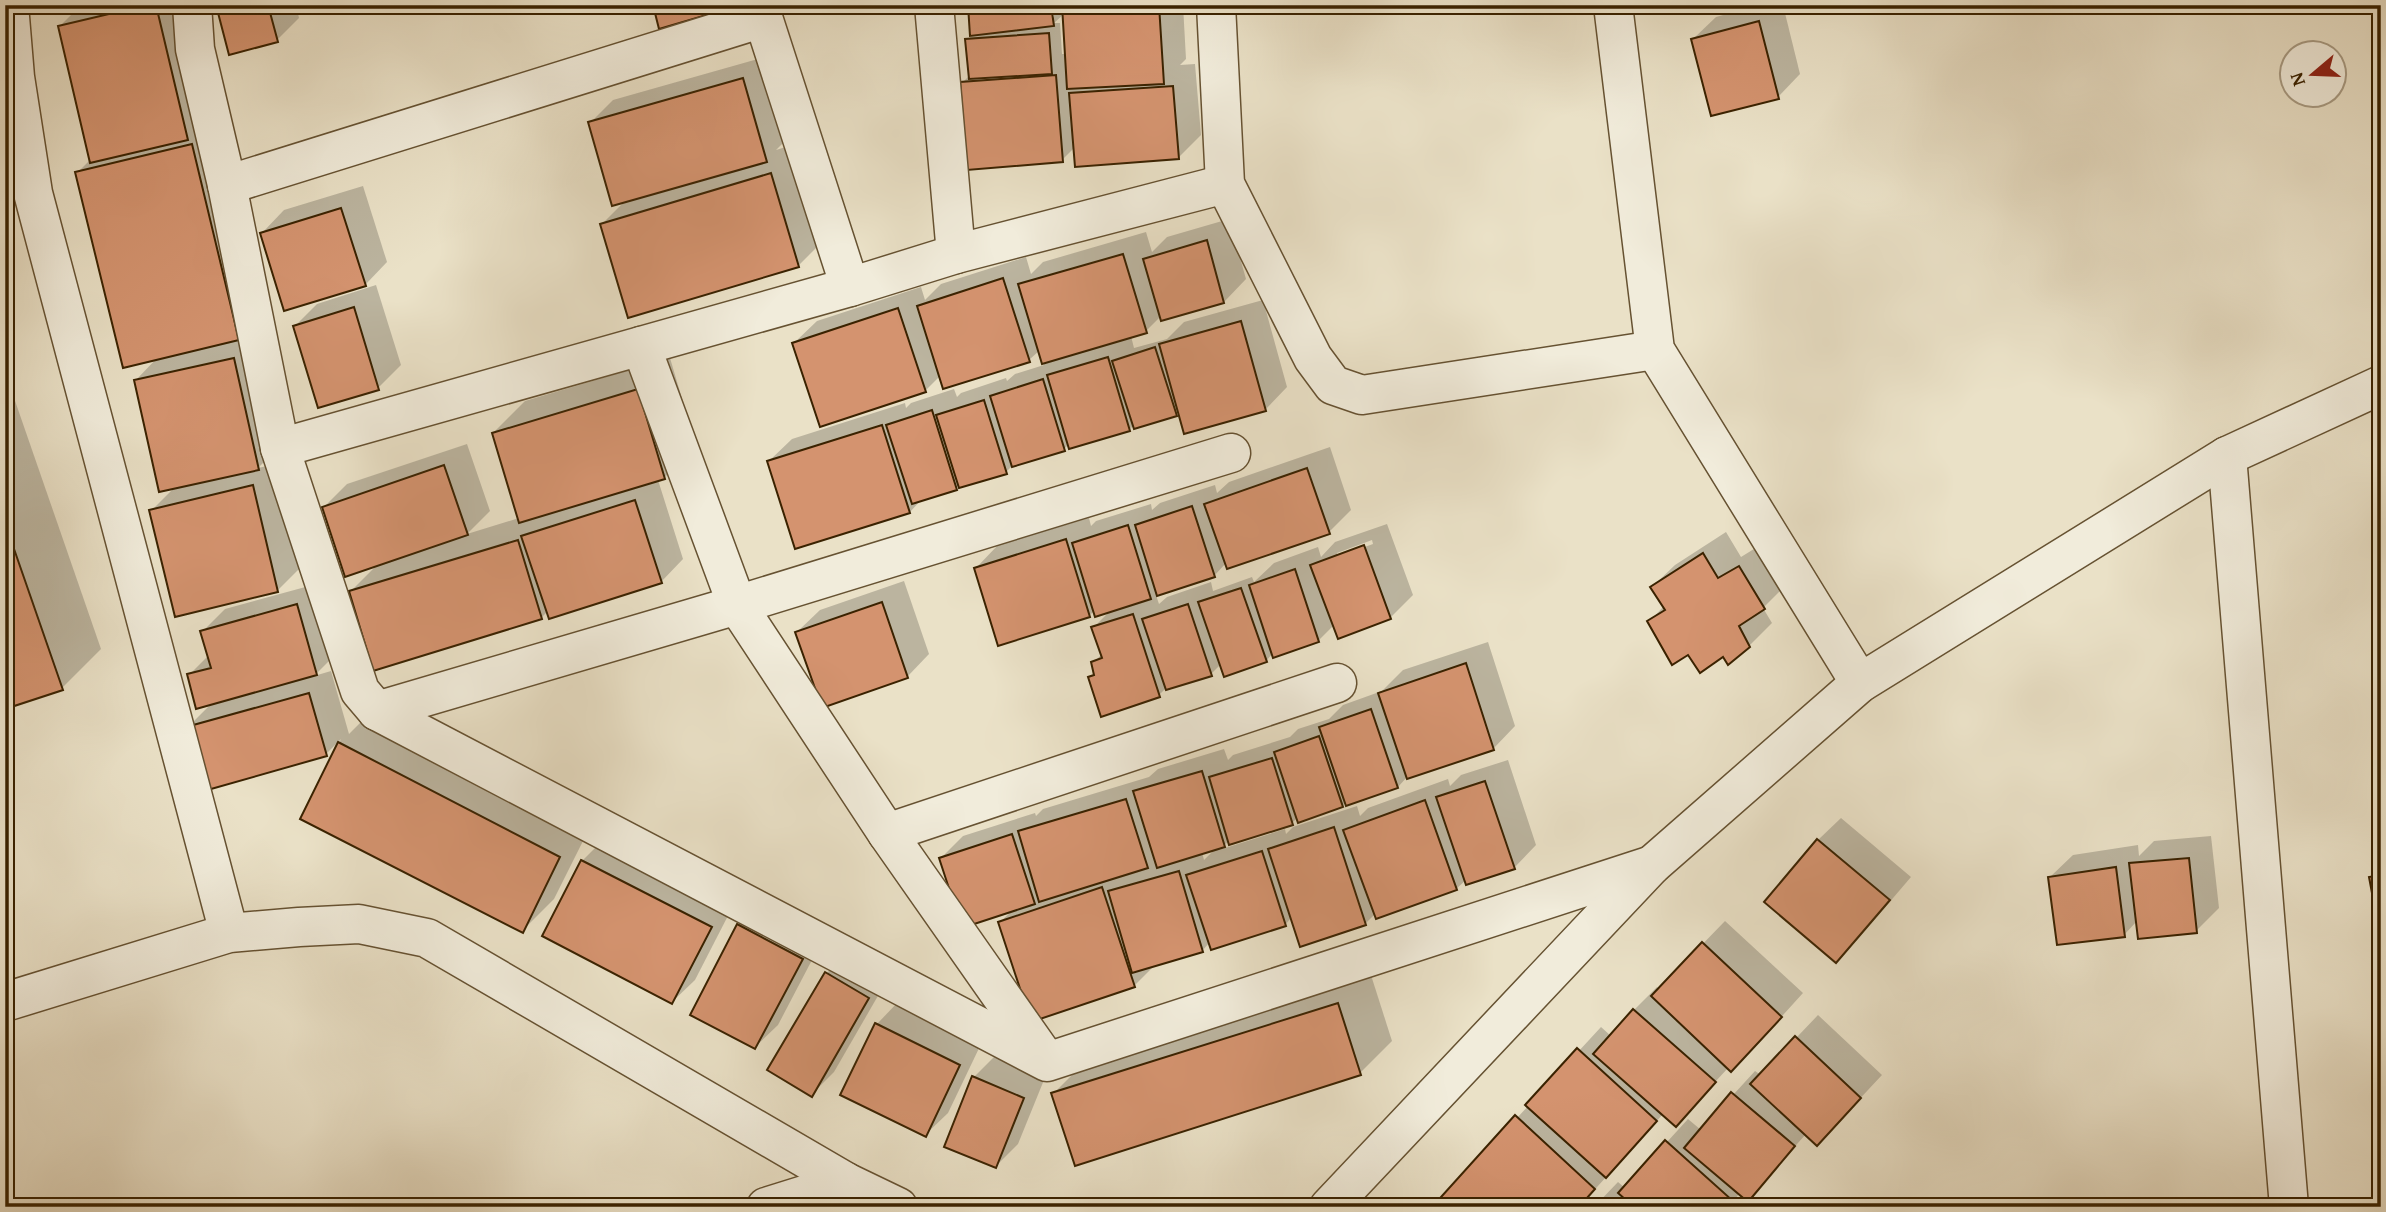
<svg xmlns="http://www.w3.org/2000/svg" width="2386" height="1212" viewBox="0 0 2386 1212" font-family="'Gentium Book Plus',serif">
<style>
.shadow{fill:#0003;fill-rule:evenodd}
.building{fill:#d4936f;stroke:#3a2200;stroke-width:2}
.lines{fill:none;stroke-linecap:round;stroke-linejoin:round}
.minor-casing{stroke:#665232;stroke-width:41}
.minor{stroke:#f1ecdb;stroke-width:38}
</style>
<rect width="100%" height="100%" fill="#eae1c7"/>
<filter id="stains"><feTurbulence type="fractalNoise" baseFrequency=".00286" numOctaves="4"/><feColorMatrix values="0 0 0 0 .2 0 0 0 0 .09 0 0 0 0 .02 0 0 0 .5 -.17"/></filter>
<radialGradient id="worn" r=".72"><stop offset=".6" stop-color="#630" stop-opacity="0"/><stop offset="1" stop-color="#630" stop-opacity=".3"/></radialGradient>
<g class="shadow">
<path d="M 81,5 L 184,5 L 270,306 L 235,341 L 257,336 L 281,445 L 258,468 L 276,464 L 300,568 L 277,591 L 151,511 L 175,487 L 136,380 L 158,357 L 77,173 L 91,159 L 59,27 Z"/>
<path d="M 218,5 L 296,5 L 299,18 L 277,40 Z"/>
<path d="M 1053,5 L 1183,5 L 1186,59 L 1180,65 L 1195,64 L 1201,135 L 1178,158 L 1075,147 L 1062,160 L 962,83 L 970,75 L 967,40 L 972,35 L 1054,17 ZM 1065,13 L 1067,54 L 1062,54 L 1060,23 L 1054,23 Z"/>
<path d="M 1759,5 L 1783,5 L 1800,74 L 1778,97 L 1693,39 L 1716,17 Z"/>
<path d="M 765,57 L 788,138 L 776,150 L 802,142 L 830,234 L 798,266 L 602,224 L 626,200 L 590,123 L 613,100 Z"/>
<path d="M 363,186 L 387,262 L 365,285 L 262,233 L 284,210 Z"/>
<path d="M 1229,219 L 1246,279 L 1224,302 L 1161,316 L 1146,331 L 1131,336 L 1134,348 L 1167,339 L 1184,322 L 1263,300 L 1287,387 L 1265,410 L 1179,411 L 1176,414 L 1134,425 L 1130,429 L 1069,444 L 1064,449 L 1013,465 L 1006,472 L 960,484 L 956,488 L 922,499 L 910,512 L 796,547 L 769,461 L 792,439 L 905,403 L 906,408 L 911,403 L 954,389 L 957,397 L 961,393 L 1006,378 L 1007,381 L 1015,374 L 1044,365 L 1040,350 L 1029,360 L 941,375 L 925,391 L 794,343 L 817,321 L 921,287 L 925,300 L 941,284 L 1026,257 L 1031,274 L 1043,262 L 1146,232 L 1152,252 L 1167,237 Z"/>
<path d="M 376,285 L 401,365 L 378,388 L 319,406 L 295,326 L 317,304 Z"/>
<path d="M 670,358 L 696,446 L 664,478 L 658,480 L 683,559 L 661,582 L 548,611 L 541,618 L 351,591 L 379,563 L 324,507 L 347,484 L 467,444 L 490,511 L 467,534 L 519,518 L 493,433 L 525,401 Z"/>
<path d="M 13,395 L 101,649 L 62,688 L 5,707 L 5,398 Z"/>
<path d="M 1330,447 L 1351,510 L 1329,532 L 1226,563 L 1214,576 L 1156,595 L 1159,604 L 1167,597 L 1211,582 L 1213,591 L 1252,577 L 1254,582 L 1274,563 L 1318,547 L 1321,557 L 1335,542 L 1387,524 L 1413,595 L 1390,618 L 1335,624 L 1318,641 L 1273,653 L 1266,661 L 1221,664 L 1211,674 L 1166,688 L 1159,695 L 1102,714 L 1090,677 L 1095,672 L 1093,663 L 1102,654 L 1093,628 L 1111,610 L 1095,610 L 1089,616 L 976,568 L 998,545 L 1089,518 L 1091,526 L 1096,521 L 1151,504 L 1152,510 L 1160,503 L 1215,485 L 1217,493 L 1229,482 ZM 1372,540 L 1373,544 L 1337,557 L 1337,553 Z"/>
<path d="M 1726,532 L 1741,557 L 1762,544 L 1786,585 L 1763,608 L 1772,623 L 1749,646 L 1723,655 L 1689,652 L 1649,622 L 1664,606 L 1652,587 L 1675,565 Z"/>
<path d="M 904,581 L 929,654 L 907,677 L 797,632 L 820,610 Z"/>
<path d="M 320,583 L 339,651 L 314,676 L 331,671 L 349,734 L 371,712 L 591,825 L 554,899 L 522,931 L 302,818 L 341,739 L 326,754 L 188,727 L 213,702 L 189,675 L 209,655 L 202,632 L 225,609 Z"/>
<path d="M 1488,642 L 1515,726 L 1493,749 L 1407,777 L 1398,787 L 1346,802 L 1342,806 L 1298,817 L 1292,823 L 1230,840 L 1219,850 L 1285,829 L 1286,834 L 1293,827 L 1357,806 L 1360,816 L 1368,808 L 1448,779 L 1450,786 L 1461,775 L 1508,760 L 1536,845 L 1514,868 L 1466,880 L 1456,889 L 1376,913 L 1365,924 L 1292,917 L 1285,925 L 1210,942 L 1202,951 L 1156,964 L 1134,986 L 1000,922 L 1013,910 L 941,858 L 963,836 L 1035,813 L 1036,816 L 1043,809 L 1149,777 L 1158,769 L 1224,749 L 1228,760 L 1233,755 L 1290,737 L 1298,729 L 1329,719 L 1343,705 L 1382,691 L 1403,670 ZM 1216,848 L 1204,860 L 1202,852 Z"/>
<path d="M 1841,818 L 1911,877 L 1858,939 L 1836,961 L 1767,902 L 1818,840 Z"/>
<path d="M 2211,836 L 2219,908 L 2196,931 L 2137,921 L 2124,935 L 2050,877 L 2073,855 L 2138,845 L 2139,856 L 2154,841 Z"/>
<path d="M 605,838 L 734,904 L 695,980 L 672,1002 L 582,861 Z"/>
<path d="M 2381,868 L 2381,932 L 2370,878 Z"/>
<path d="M 761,903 L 824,937 L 778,1025 L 755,1047 L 739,925 Z"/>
<path d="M 1725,921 L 1803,993 L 1754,1047 L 1729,1067 L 1676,1124 L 1663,1114 L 1579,1207 L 1435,1207 L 1601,1027 L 1611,1036 L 1634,1010 L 1657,987 L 1659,989 Z"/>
<path d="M 849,951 L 890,975 L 834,1072 L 811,1095 L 827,973 Z"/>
<path d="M 1370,972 L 1392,1041 L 1360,1073 L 1053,1094 L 1085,1062 Z"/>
<path d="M 899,1001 L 982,1042 L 948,1113 L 925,1135 L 842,1095 L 877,1024 Z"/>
<path d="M 1818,1015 L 1882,1075 L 1839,1121 L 1806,1134 L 1747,1200 L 1740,1193 L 1728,1207 L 1594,1207 L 1618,1182 L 1625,1188 L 1688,1119 L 1701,1130 L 1755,1071 L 1761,1075 Z"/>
<path d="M 996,1055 L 1046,1075 L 1018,1144 L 996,1166 L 974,1077 Z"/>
</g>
<g class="building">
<path d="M 147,5 L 156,5 L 188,140 L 90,163 L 58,26 Z"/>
<path d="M 216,5 L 268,5 L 278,42 L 229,55 Z"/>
<path d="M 653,5 L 715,5 L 717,12 L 659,29 Z"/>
<path d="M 968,5 L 1051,5 L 1054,26 L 970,36 Z"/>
<path d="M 1062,5 L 1159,5 L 1164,84 L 1067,89 Z"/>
<path d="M 1759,21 L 1779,99 L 1711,116 L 1691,39 Z"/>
<path d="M 1049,33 L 1052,74 L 969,79 L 965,39 Z"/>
<path d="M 1056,75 L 1063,162 L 967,170 L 960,82 Z"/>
<path d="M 743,78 L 767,162 L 612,206 L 588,122 Z"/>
<path d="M 1173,86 L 1179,159 L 1075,167 L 1069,93 Z"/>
<path d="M 192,144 L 239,340 L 123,368 L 75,172 Z"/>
<path d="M 771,173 L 799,267 L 628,318 L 600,224 Z"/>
<path d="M 341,208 L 366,286 L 284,311 L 260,233 Z"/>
<path d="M 1207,240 L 1224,303 L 1161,321 L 1143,259 Z"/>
<path d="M 1123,254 L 1147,333 L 1042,364 L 1018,284 Z"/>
<path d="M 1003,278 L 1030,362 L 943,389 L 917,306 Z"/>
<path d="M 354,307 L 379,390 L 318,408 L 293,326 Z"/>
<path d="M 898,308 L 926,392 L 820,427 L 792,343 Z"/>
<path d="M 1241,321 L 1266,411 L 1184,434 L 1159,344 Z"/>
<path d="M 1155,347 L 1177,416 L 1134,429 L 1112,361 Z"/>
<path d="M 1108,357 L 1130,431 L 1069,449 L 1047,375 Z"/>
<path d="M 234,358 L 259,470 L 159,492 L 134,380 Z"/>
<path d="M 1043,379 L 1065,451 L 1012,467 L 990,396 Z"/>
<path d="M 638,389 L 665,479 L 519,523 L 492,433 Z"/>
<path d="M 984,400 L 1007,474 L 959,488 L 936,415 Z"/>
<path d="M 932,410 L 957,490 L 912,504 L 886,425 Z"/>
<path d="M 882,425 L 910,513 L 795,549 L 767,461 Z"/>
<path d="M 444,465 L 468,535 L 345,577 L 322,507 Z"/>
<path d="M 1307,468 L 1330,534 L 1227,569 L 1204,504 Z"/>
<path d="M 253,485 L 278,592 L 175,617 L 149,510 Z"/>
<path d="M 635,500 L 662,583 L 549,619 L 521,536 Z"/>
<path d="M 1192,506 L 1215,577 L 1157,596 L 1135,525 Z"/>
<path d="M 5,523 L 63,690 L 5,709 Z"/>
<path d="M 1128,525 L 1151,599 L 1095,617 L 1072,543 Z"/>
<path d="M 1066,539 L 1090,617 L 998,646 L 974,568 Z"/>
<path d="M 518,540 L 542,619 L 373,671 L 349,591 Z"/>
<path d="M 1364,545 L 1391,619 L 1338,639 L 1310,565 Z"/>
<path d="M 1703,553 L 1718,578 L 1739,566 L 1765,609 L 1739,626 L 1750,647 L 1728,665 L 1723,657 L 1700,673 L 1688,655 L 1672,665 L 1647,621 L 1665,610 L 1650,587 Z"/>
<path d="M 1295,569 L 1319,642 L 1273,658 L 1249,585 Z"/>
<path d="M 1241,588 L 1267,662 L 1224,677 L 1198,602 Z"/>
<path d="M 882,602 L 908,678 L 822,708 L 795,632 Z"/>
<path d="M 297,604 L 317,675 L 196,709 L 187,674 L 211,668 L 200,631 Z"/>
<path d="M 1188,604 L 1212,676 L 1166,690 L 1142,619 Z"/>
<path d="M 1133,614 L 1160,697 L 1101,717 L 1088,677 L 1094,675 L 1091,662 L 1102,658 L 1091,627 Z"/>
<path d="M 1466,663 L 1494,750 L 1407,779 L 1378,693 Z"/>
<path d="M 309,693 L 327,756 L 204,791 L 186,727 Z"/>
<path d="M 1371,709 L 1398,788 L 1346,806 L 1319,727 Z"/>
<path d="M 1319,736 L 1343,807 L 1298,823 L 1274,752 Z"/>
<path d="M 338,742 L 560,857 L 523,933 L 300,819 Z"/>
<path d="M 1272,758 L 1293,825 L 1229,845 L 1209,777 Z"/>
<path d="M 1202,771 L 1225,847 L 1157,868 L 1133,791 Z"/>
<path d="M 1485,781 L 1515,869 L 1466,885 L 1436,797 Z"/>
<path d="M 1126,799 L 1148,868 L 1039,902 L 1018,831 Z"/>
<path d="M 1425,800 L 1457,890 L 1376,919 L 1343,830 Z"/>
<path d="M 1334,827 L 1366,925 L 1300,947 L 1268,849 Z"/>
<path d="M 1012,834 L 1035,904 L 962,928 L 939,858 Z"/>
<path d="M 1817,839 L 1890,900 L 1836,963 L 1764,902 Z"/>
<path d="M 1262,851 L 1286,926 L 1211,950 L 1186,875 Z"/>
<path d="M 2189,858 L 2197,933 L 2138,939 L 2129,863 Z"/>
<path d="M 581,860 L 712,927 L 672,1004 L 542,936 Z"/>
<path d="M 2116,867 L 2125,937 L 2057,945 L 2048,877 Z"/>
<path d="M 1179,871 L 1203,952 L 1132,973 L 1108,891 Z"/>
<path d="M 2381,875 L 2381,941 L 2369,877 Z"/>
<path d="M 1102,887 L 1135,987 L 1031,1022 L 998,922 Z"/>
<path d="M 737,924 L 803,959 L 755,1049 L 690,1015 Z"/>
<path d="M 1702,942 L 1782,1017 L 1731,1072 L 1651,996 Z"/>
<path d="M 825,972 L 869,998 L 812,1097 L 767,1070 Z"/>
<path d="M 1338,1003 L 1361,1075 L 1075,1166 L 1051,1093 Z"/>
<path d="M 1633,1009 L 1716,1082 L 1676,1127 L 1593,1054 Z"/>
<path d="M 875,1023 L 960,1065 L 926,1137 L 840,1095 Z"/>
<path d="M 1795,1036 L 1861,1098 L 1817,1146 L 1750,1084 Z"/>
<path d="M 1577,1048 L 1657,1121 L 1606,1178 L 1525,1105 Z"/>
<path d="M 972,1076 L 1024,1098 L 996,1168 L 944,1147 Z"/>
<path d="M 1731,1092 L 1795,1146 L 1748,1202 L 1684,1148 Z"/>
<path d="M 1515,1115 L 1595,1189 L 1579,1207 L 1432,1207 Z"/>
<path d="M 1665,1140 L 1733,1201 L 1728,1207 L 1634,1207 L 1618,1193 Z"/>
</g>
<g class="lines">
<g class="minor-casing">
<g id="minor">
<path d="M 9,5 L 15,77 L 33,193 L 229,933"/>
<path d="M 192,5 L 195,49 L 227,185 L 280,448 L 360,691 L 377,711 L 1047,1062 L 1652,865"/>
<path d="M 759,5 L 850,287"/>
<path d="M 934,5 L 956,254"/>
<path d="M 1216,5 L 1225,184 L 1313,358 L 1333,385 L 1362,395 L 1655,350"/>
<path d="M 1613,5 L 1655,350 L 1860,683"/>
<path d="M 227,185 L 763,18"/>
<path d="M 641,346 L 737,605 L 887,833 L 1044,1057"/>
<path d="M 280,448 L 850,287 L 956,254 L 1225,184"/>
<path d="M 2227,456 L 2289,1207"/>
<path d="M 377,711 L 737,605 L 1231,453"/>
<path d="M 887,833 L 1337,683"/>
<path d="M 5,1002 L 229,933 L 299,927 L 359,924 L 427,938 L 846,1182 L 898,1207"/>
<path d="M 766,1207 L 846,1182"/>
<path d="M 1329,1207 L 1652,865 L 1860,683 L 2227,456 L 2381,385"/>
</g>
</g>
<use href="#minor" class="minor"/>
</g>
<rect width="2386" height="1212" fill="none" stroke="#eae1c7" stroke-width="28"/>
<rect x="7" y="7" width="2372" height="1198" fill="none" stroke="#3a2200" stroke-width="3.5"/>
<rect x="14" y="14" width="2358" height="1184" fill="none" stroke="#3a2200" stroke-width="2"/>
<g transform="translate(2313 74) rotate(251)"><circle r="33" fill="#f1ecdb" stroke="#a89b83" stroke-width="2"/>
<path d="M0-5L12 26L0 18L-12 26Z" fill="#8f2418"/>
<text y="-10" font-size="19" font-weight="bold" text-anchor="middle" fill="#3a2200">N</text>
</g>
<rect width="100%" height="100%" filter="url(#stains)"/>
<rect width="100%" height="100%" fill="url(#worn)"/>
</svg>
